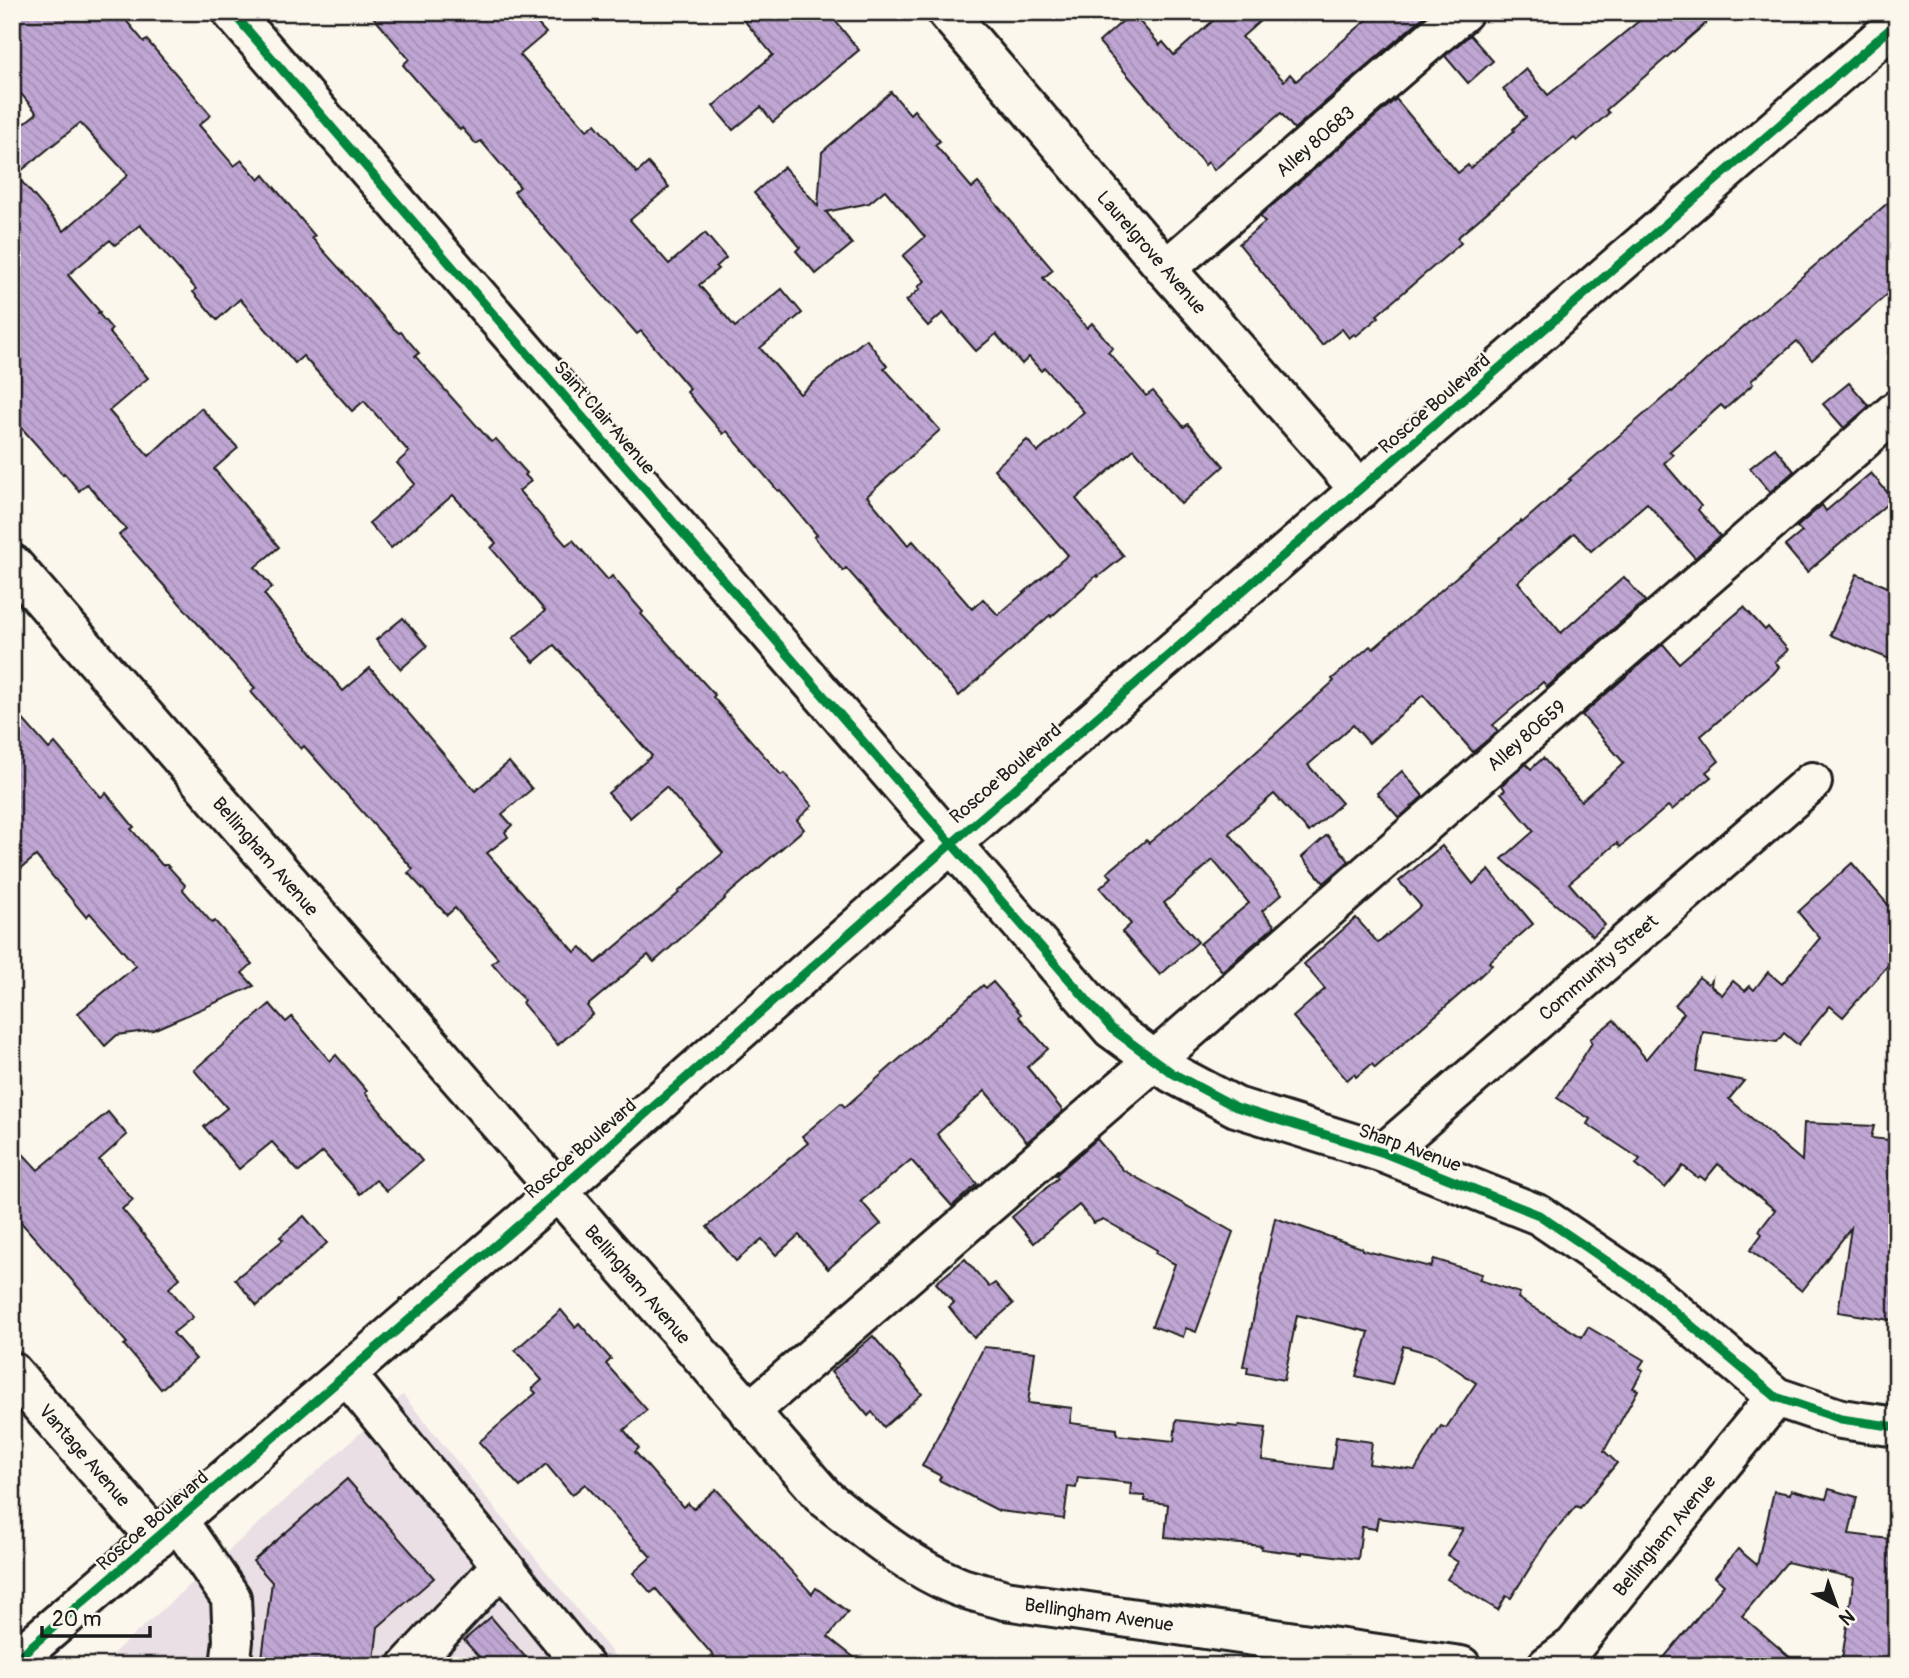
<svg xmlns="http://www.w3.org/2000/svg" width="1909" height="1678" viewBox="0 0 1909 1678" font-family="Pangolin,sans-serif">
<style>
.built{fill:#e9dfe4}
.building{fill:url(#building-back-hatch);stroke:#1c1c1c;stroke-width:2;fill-rule:evenodd}
.lines{fill:none;stroke-linecap:round;stroke-linejoin:round}
.minor-casing{stroke:#1c1c1c;stroke-width:44}
.major-casing{stroke:#1c1c1c;stroke-width:44}
.minor{stroke:#fbf7ec;stroke-width:38}
.major{stroke:#fbf7ec;stroke-width:38}
.cycleway-casing{stroke:#fbf7ec;stroke-width:13}
.cycleway{stroke:#00873e;stroke-width:9}
.labels{text-anchor:middle;stroke-width:5;stroke-linejoin:round;paint-order:stroke}
.street-label{font-size:19px;fill:#1c1c1c;stroke:#fbf7ec}
</style>
<defs>
<pattern id="building-back-hatch" width="6" height="6" patternUnits="userSpaceOnUse" patternTransform="scale(1.75)"><rect width="6" height="6" fill="#bfa6d3"/><path d="M-1 5l2 2M0 0l6 6M5-1l2 2" fill="none" stroke="#a48eb5"/></pattern>
</defs>
<rect width="100%" height="100%" fill="#fbf7ec"/>
<filter id="ink" filterUnits="userSpaceOnUse"><feTurbulence type="fractalNoise" baseFrequency=".0143" numOctaves="2"/><feDisplacementMap in="SourceGraphic" scale="14" xChannelSelector="R" yChannelSelector="G"/><feConvolveMatrix kernelMatrix="1 2 1 2 8 2 1 2 1" color-interpolation-filters="sRGB"/></filter>
<g filter="url(#ink)">
<path class="built" d="M 403,1395 L 623,1666 L 99,1666 Z"/>
<g class="building">
<path d="M 12,12 L 119,12 L 144,42 L 147,40 L 211,115 L 199,125 L 234,166 L 242,160 L 259,180 L 264,175 L 315,236 L 312,238 L 393,328 L 399,333 L 401,332 L 419,353 L 415,356 L 491,442 L 496,439 L 527,473 L 525,475 L 531,481 L 519,491 L 566,545 L 573,540 L 608,580 L 612,576 L 643,612 L 641,614 L 715,695 L 713,697 L 781,775 L 784,773 L 812,806 L 797,820 L 804,829 L 724,898 L 725,899 L 654,962 L 648,955 L 587,1006 L 593,1014 L 558,1045 L 522,1003 L 524,1000 L 492,963 L 498,958 L 455,908 L 447,915 L 408,873 L 413,869 L 304,746 L 301,749 L 251,692 L 255,688 L 119,535 L 126,529 L 87,484 L 79,491 L 64,473 L 63,475 L 12,417 L 12,133 L 37,113 L 12,83 ZM 80,123 L 128,175 L 64,231 L 16,175 ZM 140,225 L 196,289 L 193,292 L 217,320 L 240,299 L 295,363 L 303,356 L 352,411 L 364,401 L 409,452 L 397,463 L 415,484 L 369,523 L 391,548 L 453,495 L 496,543 L 491,548 L 545,611 L 513,638 L 534,662 L 554,645 L 652,756 L 608,793 L 630,818 L 666,787 L 723,853 L 678,892 L 679,893 L 596,963 L 581,947 L 575,952 L 487,853 L 508,837 L 505,832 L 512,825 L 502,814 L 532,789 L 509,762 L 475,791 L 370,668 L 343,691 L 264,594 L 272,587 L 255,567 L 279,547 L 214,469 L 238,448 L 201,408 L 149,456 L 109,411 L 148,378 L 109,332 L 112,329 L 98,313 L 100,312 L 68,275 L 110,240 L 115,245 Z"/>
<path d="M 369,12 L 527,12 L 546,33 L 520,55 L 587,130 L 595,124 L 637,173 L 648,163 L 669,187 L 630,220 L 669,264 L 705,233 L 726,258 L 716,267 L 718,269 L 699,285 L 735,327 L 782,289 L 802,313 L 760,348 L 800,394 L 866,339 L 887,366 L 884,368 L 940,430 L 867,496 L 908,545 L 913,541 L 972,609 L 983,599 L 998,615 L 1068,555 L 994,469 L 1027,440 L 1038,452 L 1084,412 L 1045,368 L 1041,371 L 1029,357 L 1022,364 L 996,334 L 976,351 L 943,313 L 928,326 L 906,301 L 920,289 L 918,287 L 925,281 L 903,256 L 925,237 L 885,190 L 869,203 L 826,212 L 852,244 L 816,274 L 796,251 L 800,247 L 754,193 L 784,167 L 818,206 L 822,152 L 891,92 L 910,114 L 914,110 L 940,141 L 935,145 L 972,188 L 978,183 L 1053,270 L 1043,278 L 1087,328 L 1092,323 L 1113,348 L 1108,352 L 1146,396 L 1153,391 L 1184,427 L 1188,424 L 1224,466 L 1181,504 L 1134,449 L 1076,499 L 1124,556 L 1098,577 L 1097,575 L 1051,617 L 1050,615 L 959,696 L 846,568 L 843,571 L 814,537 L 817,535 L 780,490 L 778,491 L 727,431 L 723,434 L 687,392 L 690,389 L 641,331 L 637,334 L 551,236 L 514,192 L 520,187 L 481,141 L 476,144 L 462,128 L 460,130 L 403,65 L 409,59 Z"/>
<path d="M 737,12 L 828,12 L 859,50 L 773,122 L 761,107 L 733,130 L 713,106 L 773,55 Z"/>
<path d="M 1223,12 L 1270,12 L 1242,37 L 1284,81 L 1290,74 L 1296,81 L 1376,12 L 1429,12 L 1294,129 L 1281,113 L 1214,170 L 1208,162 L 1205,165 L 1099,42 L 1132,13 L 1160,45 L 1163,42 L 1174,55 Z"/>
<path d="M 1650,12 L 1719,12 L 1606,110 L 1609,113 L 1577,141 L 1574,138 L 1457,238 L 1461,243 L 1377,315 L 1379,317 L 1356,336 L 1354,334 L 1349,338 L 1342,329 L 1322,345 L 1239,244 L 1265,222 L 1260,216 L 1396,99 L 1458,173 L 1468,165 L 1470,168 L 1514,131 L 1513,129 L 1526,117 L 1503,89 L 1526,69 L 1548,95 Z"/>
<path d="M 1470,35 L 1493,61 L 1468,83 L 1445,56 Z"/>
<path d="M 1897,195 L 1897,286 L 1812,360 L 1797,341 L 1751,381 L 1753,384 L 1725,409 L 1721,405 L 1669,452 L 1673,455 L 1664,463 L 1701,506 L 1698,510 L 1720,536 L 1695,558 L 1647,503 L 1591,551 L 1574,533 L 1518,582 L 1561,633 L 1624,577 L 1645,601 L 1547,687 L 1543,682 L 1493,725 L 1498,731 L 1473,752 L 1423,695 L 1369,743 L 1353,725 L 1308,765 L 1342,803 L 1309,832 L 1274,794 L 1229,833 L 1282,894 L 1262,911 L 1275,926 L 1222,971 L 1200,944 L 1249,903 L 1213,860 L 1164,903 L 1198,942 L 1160,975 L 1122,932 L 1131,924 L 1100,888 L 1112,877 L 1107,873 L 1146,840 L 1149,843 L 1224,780 L 1334,681 L 1332,679 L 1370,646 L 1373,649 L 1521,521 L 1522,523 L 1571,480 L 1569,479 L 1671,391 L 1672,392 L 1728,340 Z"/>
<path d="M 1849,383 L 1869,406 L 1844,428 L 1823,404 Z"/>
<path d="M 1775,448 L 1794,471 L 1770,492 L 1750,468 Z"/>
<path d="M 1871,473 L 1893,499 L 1807,572 L 1785,546 L 1802,532 L 1797,527 L 1822,505 L 1826,511 Z"/>
<path d="M 1857,574 L 1897,591 L 1897,662 L 1830,635 Z"/>
<path d="M 1744,607 L 1765,630 L 1768,627 L 1788,650 L 1775,662 L 1779,667 L 1774,673 L 1701,736 L 1719,761 L 1706,772 L 1711,777 L 1672,810 L 1668,806 L 1620,847 L 1617,843 L 1569,883 L 1605,925 L 1593,936 L 1502,859 L 1534,831 L 1501,793 L 1505,790 L 1502,785 L 1526,764 L 1531,769 L 1543,758 L 1581,801 L 1624,763 L 1582,715 L 1663,644 L 1679,663 Z"/>
<path d="M 403,618 L 427,646 L 401,669 L 376,640 Z"/>
<path d="M 12,707 L 49,749 L 55,743 L 101,797 L 106,793 L 134,827 L 131,829 L 162,865 L 167,865 L 185,885 L 183,890 L 212,923 L 215,921 L 252,964 L 242,973 L 254,986 L 153,1030 L 117,1035 L 105,1046 L 78,1013 L 136,966 L 90,913 L 86,917 L 36,856 L 12,876 Z"/>
<path d="M 1402,771 L 1423,796 L 1399,818 L 1377,793 Z"/>
<path d="M 1327,835 L 1349,861 L 1324,883 L 1302,857 Z"/>
<path d="M 1442,846 L 1473,884 L 1489,870 L 1533,924 L 1489,962 L 1492,965 L 1466,989 L 1375,1068 L 1372,1064 L 1356,1077 L 1354,1074 L 1347,1080 L 1293,1017 L 1325,989 L 1304,964 L 1356,918 L 1378,943 L 1421,906 L 1399,881 Z"/>
<path d="M 1852,863 L 1897,915 L 1897,955 L 1843,1017 L 1830,1006 L 1798,1045 L 1784,1033 L 1777,1042 L 1703,1032 L 1696,1071 L 1744,1081 L 1729,1099 L 1802,1161 L 1804,1123 L 1874,1126 L 1871,1138 L 1897,1141 L 1897,1321 L 1838,1312 L 1851,1228 L 1802,1291 L 1750,1250 L 1762,1234 L 1759,1231 L 1775,1210 L 1718,1164 L 1705,1180 L 1700,1176 L 1698,1178 L 1683,1166 L 1665,1188 L 1636,1164 L 1640,1159 L 1587,1124 L 1590,1119 L 1557,1098 L 1592,1043 L 1590,1039 L 1614,1020 L 1646,1059 L 1684,1013 L 1675,1005 L 1699,977 L 1708,984 L 1712,979 L 1711,986 L 1722,995 L 1733,981 L 1745,991 L 1750,986 L 1754,990 L 1768,972 L 1782,984 L 1820,938 L 1798,912 Z"/>
<path d="M 993,982 L 1021,1014 L 1019,1017 L 1048,1049 L 1027,1067 L 1063,1111 L 1027,1142 L 985,1091 L 937,1134 L 977,1184 L 952,1206 L 911,1160 L 861,1201 L 881,1224 L 828,1269 L 799,1235 L 776,1255 L 762,1239 L 736,1261 L 707,1227 L 808,1143 L 802,1136 L 841,1103 L 845,1107 L 983,985 L 986,988 Z"/>
<path d="M 270,1004 L 286,1022 L 292,1017 L 330,1061 L 336,1055 L 367,1091 L 365,1093 L 422,1161 L 387,1191 L 376,1180 L 360,1194 L 323,1152 L 299,1172 L 272,1142 L 239,1169 L 204,1127 L 227,1108 L 194,1070 Z"/>
<path d="M 108,1112 L 127,1135 L 99,1160 L 133,1200 L 122,1209 L 180,1278 L 169,1288 L 193,1317 L 173,1333 L 196,1359 L 161,1389 L 124,1345 L 127,1343 L 12,1212 L 12,1142 L 38,1170 Z"/>
<path d="M 1097,1139 L 1123,1170 L 1233,1232 L 1196,1332 L 1186,1328 L 1183,1337 L 1152,1326 L 1175,1264 L 1155,1253 L 1157,1250 L 1103,1219 L 1094,1223 L 1079,1205 L 1034,1243 L 1012,1217 L 1058,1178 L 1056,1175 Z"/>
<path d="M 304,1216 L 327,1243 L 257,1306 L 235,1279 L 283,1240 L 280,1237 Z"/>
<path d="M 1275,1218 L 1362,1248 L 1362,1250 L 1431,1267 L 1434,1259 L 1482,1274 L 1479,1280 L 1520,1293 L 1518,1298 L 1582,1337 L 1588,1327 L 1644,1360 L 1639,1368 L 1643,1370 L 1633,1388 L 1638,1390 L 1604,1451 L 1617,1463 L 1580,1508 L 1576,1506 L 1546,1542 L 1511,1598 L 1506,1596 L 1498,1610 L 1447,1579 L 1458,1562 L 1447,1555 L 1463,1529 L 1378,1518 L 1376,1529 L 1362,1527 L 1358,1559 L 1302,1552 L 1302,1554 L 1261,1549 L 1262,1546 L 1165,1537 L 1168,1504 L 1145,1501 L 1145,1496 L 1130,1495 L 1131,1483 L 1078,1477 L 1076,1488 L 1068,1487 L 1064,1519 L 999,1511 L 939,1480 L 941,1476 L 922,1466 L 984,1347 L 1035,1352 L 1028,1403 L 1072,1408 L 1070,1423 L 1117,1429 L 1117,1435 L 1174,1441 L 1176,1420 L 1238,1427 L 1239,1425 L 1266,1428 L 1262,1460 L 1332,1469 L 1336,1437 L 1372,1442 L 1369,1464 L 1415,1470 L 1441,1426 L 1446,1428 L 1476,1383 L 1435,1355 L 1403,1346 L 1392,1385 L 1356,1376 L 1369,1332 L 1297,1315 L 1284,1380 L 1247,1373 L 1248,1367 L 1243,1366 Z"/>
<path d="M 965,1259 L 989,1287 L 995,1283 L 1013,1304 L 974,1338 L 956,1316 L 949,1307 L 954,1303 L 936,1283 Z"/>
<path d="M 561,1310 L 575,1327 L 579,1323 L 611,1359 L 606,1364 L 647,1410 L 624,1430 L 639,1448 L 635,1452 L 683,1507 L 688,1503 L 693,1509 L 716,1489 L 812,1594 L 816,1588 L 848,1612 L 828,1637 L 865,1666 L 722,1666 L 656,1589 L 651,1593 L 633,1573 L 651,1557 L 585,1484 L 572,1495 L 546,1464 L 520,1487 L 479,1442 L 536,1393 L 532,1389 L 542,1380 L 515,1350 Z"/>
<path d="M 873,1336 L 922,1394 L 884,1427 L 872,1412 L 868,1416 L 831,1372 Z"/>
<path d="M 347,1479 L 434,1578 L 378,1627 L 374,1661 L 365,1659 L 364,1666 L 261,1666 L 272,1582 L 253,1561 Z"/>
<path d="M 1829,1489 L 1857,1497 L 1849,1534 L 1897,1540 L 1897,1558 L 1888,1625 L 1897,1626 L 1897,1666 L 1841,1666 L 1854,1578 L 1787,1562 L 1742,1616 L 1800,1666 L 1657,1666 L 1724,1585 L 1715,1577 L 1738,1549 L 1757,1565 L 1774,1491 L 1790,1494 L 1791,1490 L 1826,1499 Z"/>
<path d="M 491,1617 L 533,1666 L 487,1666 L 464,1640 Z"/>
</g>
<g class="lines">
<g class="minor-casing">
<g id="minor">
<path d="M 232,12 L 1112,1029 L 1172,1073 L 1236,1107 L 1384,1153 L 1539,1215 L 1648,1289 L 1776,1397 L 1841,1419 L 1897,1427"/>
<path d="M 947,12 L 1166,269 L 1360,490"/>
<path d="M 1166,269 L 1463,12"/>
<path d="M 12,564 L 825,1498 C 866,1530 908,1566 957,1586 C 972,1592 989,1595 1005,1600 L 1461,1666"/>
<path d="M 1384,1153 L 1812,782"/>
<path d="M 12,1372 L 157,1539"/>
<path d="M 346,1374 L 584,1666"/>
<path d="M 749,1412 L 1155,1060 L 1897,410"/>
<path d="M 178,1521 L 231,1598 L 233,1641 L 230,1666"/>
<path d="M 408,1666 L 502,1565"/>
<path d="M 1547,1666 L 1574,1646 L 1776,1397"/>
</g>
</g>
<g class="major-casing">
<path id="major" d="M 12,1663 L 558,1191 L 951,844 L 1897,23"/>
</g>
<use href="#minor" class="minor"/>
<use href="#major" class="major"/>
<g class="cycleway-casing">
<g id="cycleway">
<path d="M 232,12 L 1112,1029 L 1172,1073 L 1236,1107 L 1384,1153 L 1539,1215 L 1648,1289 L 1776,1397 L 1841,1419 L 1897,1427"/>
<path d="M 12,1663 L 558,1191 L 951,844 L 1897,23"/>
</g>
</g>
<use href="#cycleway" class="cycleway"/>
</g>
</g>
<g class="labels">
<g class="street-label">
<text transform="translate(1315 141) rotate(-41)" y="7">Alley 80683</text>
<text transform="translate(1152 252) rotate(49)" y="7">Laurelgrove Avenue</text>
<text transform="translate(1434 403) rotate(-41)" y="7">Roscoe Boulevard</text>
<text transform="translate(605 417) rotate(49)" y="7">Saint Clair Avenue</text>
<text transform="translate(1526 735) rotate(-41)" y="7">Alley 80659</text>
<text transform="translate(1005 773) rotate(-41)" y="7">Roscoe Boulevard</text>
<text transform="translate(266 856) rotate(49)" y="7">Bellingham Avenue</text>
<text transform="translate(1598 967) rotate(-41)" y="7">Community Street</text>
<text transform="translate(1410 1147) rotate(20)" y="7">Sharp Avenue</text>
<text transform="translate(580 1148) rotate(-41)" y="7">Roscoe Boulevard</text>
<text transform="translate(638 1284) rotate(49)" y="7">Bellingham Avenue</text>
<text transform="translate(85 1455) rotate(49)" y="7">Vantage Avenue</text>
<text transform="translate(152 1520) rotate(-41)" y="7">Roscoe Boulevard</text>
<text transform="translate(1664 1535) rotate(-51)" y="7">Bellingham Avenue</text>
<text transform="translate(1099 1614) rotate(8)" y="7">Bellingham Avenue</text>
</g>
</g>
<rect width="1909" height="1678" fill="none" stroke="#fbf7ec" stroke-width="42"/>
<rect x="21" y="21" width="1867" height="1636" fill="none" stroke="#1c1c1c" stroke-width="2.5" filter="url(#ink)"/>
<g transform="translate(1836 1605) rotate(139)" stroke="#fbf7ec" stroke-width="5" paint-order="stroke">
<path d="M0-5L12 26L0 18L-12 26Z" fill="#1c1c1c"/>
<text y="-10" font-size="19" font-weight="bold" text-anchor="middle" fill="#1c1c1c">N</text>
</g>
<path d="M42 1626v10h108v-10" fill="none" stroke="#1c1c1c" stroke-width="3.5"/>
<text x="52" y="1626" font-size="21" fill="#1c1c1c" stroke="#fbf7ec" stroke-width="5" paint-order="stroke">20 m</text>
</svg>
